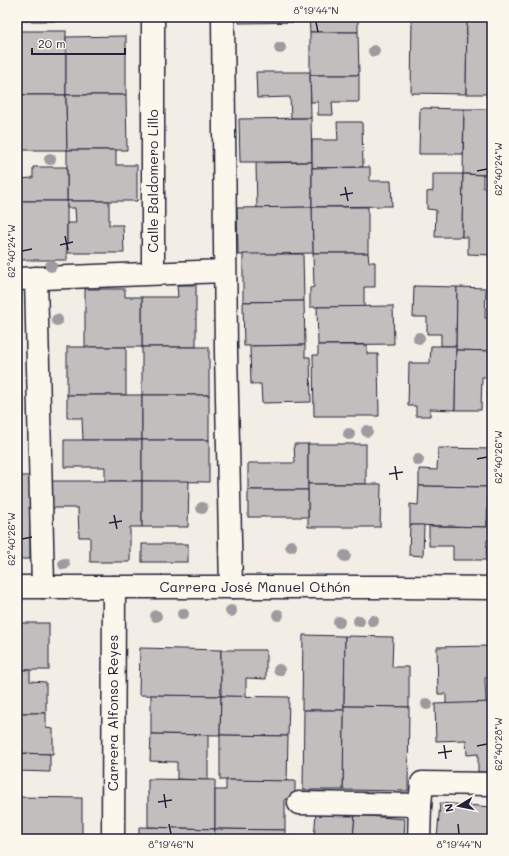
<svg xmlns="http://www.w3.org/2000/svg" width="509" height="856" viewBox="0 0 509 856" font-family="Mali,sans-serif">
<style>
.building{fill:#c2bebe;stroke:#22223b}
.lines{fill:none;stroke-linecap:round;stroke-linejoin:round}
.minor-casing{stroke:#22223b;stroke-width:25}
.minor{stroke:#fbf7ec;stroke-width:22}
.tree{fill:#9d9b9f}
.ticks{fill:none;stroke:#22223b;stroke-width:1.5}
.labels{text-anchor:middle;stroke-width:3.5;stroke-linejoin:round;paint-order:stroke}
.street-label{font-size:14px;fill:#22223b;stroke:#fbf7ec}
.neatline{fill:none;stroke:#22223b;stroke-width:1.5}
.ticks-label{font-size:10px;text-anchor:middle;fill:#22223b}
</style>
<rect width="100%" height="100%" fill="#f2eee5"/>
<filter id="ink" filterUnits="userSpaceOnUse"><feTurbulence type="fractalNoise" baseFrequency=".025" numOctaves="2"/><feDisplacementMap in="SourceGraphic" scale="8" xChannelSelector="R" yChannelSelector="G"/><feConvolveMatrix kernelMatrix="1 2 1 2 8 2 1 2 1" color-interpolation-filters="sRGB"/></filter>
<g filter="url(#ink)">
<g class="building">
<rect x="17" y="17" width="49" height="4"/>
<rect x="105" y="17" width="27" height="2"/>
<path d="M 239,17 L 309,17 L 309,22 L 239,23 Z"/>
<path d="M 309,17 L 358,17 L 358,32 L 310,32 Z"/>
<path d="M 412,18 L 467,18 L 466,94 L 411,93 Z"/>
<path d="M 467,18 L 492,19 L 492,94 L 466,94 Z"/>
<rect x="17" y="31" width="49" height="64"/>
<path d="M 310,32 L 358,32 L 359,75 L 310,75 Z"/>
<path d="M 126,36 L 126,95 L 66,95 L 66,37 Z"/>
<path d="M 256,72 L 310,72 L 311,118 L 291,118 L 290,97 L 257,98 Z"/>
<path d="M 310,75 L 359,75 L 359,102 L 332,102 L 333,115 L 318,115 L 318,102 L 311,102 Z"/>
<path d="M 17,95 L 66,95 L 67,150 L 17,150 Z"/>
<path d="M 66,95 L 126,95 L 127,150 L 67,150 Z"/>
<path d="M 420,108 L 464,109 L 463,154 L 419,154 Z"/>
<path d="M 464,109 L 492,109 L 491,156 L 492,156 L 492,175 L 463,174 Z"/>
<path d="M 311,118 L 312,162 L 240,162 L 239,119 Z"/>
<path d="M 337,122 L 362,122 L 363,167 L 312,168 L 312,140 L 338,140 Z"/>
<path d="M 67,150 L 116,150 L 116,165 L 137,165 L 137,201 L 67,201 Z"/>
<path d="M 312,162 L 312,207 L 257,208 L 256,163 Z"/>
<path d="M 33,167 L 67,167 L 67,201 L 19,201 L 18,179 L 33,178 Z"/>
<path d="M 370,167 L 370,181 L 391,181 L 392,206 L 312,207 L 312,168 Z"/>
<path d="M 433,174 L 463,174 L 462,237 L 435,237 L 436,210 L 427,209 L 427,192 L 433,191 Z"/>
<path d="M 463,174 L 483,175 L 483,188 L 492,188 L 492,255 L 468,254 L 468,237 L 462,237 Z"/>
<rect x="19" y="201" width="48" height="59"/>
<path d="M 67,201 L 109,201 L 109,225 L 123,225 L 124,253 L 67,253 L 67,223 L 76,223 L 75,208 L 67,208 Z"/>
<path d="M 312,207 L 368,207 L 368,253 L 313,253 Z"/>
<path d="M 312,207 L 313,253 L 238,255 L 237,208 Z"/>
<path d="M 313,253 L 368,253 L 369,262 L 375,262 L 375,287 L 364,287 L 364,307 L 310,307 L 310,288 L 314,287 Z"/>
<path d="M 243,254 L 303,254 L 304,301 L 243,302 Z"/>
<path d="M 177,285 L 196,285 L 196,347 L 142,347 L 142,297 L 178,297 Z"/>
<path d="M 414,286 L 457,287 L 456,346 L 441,346 L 441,334 L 427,334 L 427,317 L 413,317 Z"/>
<path d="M 457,287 L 486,288 L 485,318 L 491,318 L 491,351 L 456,350 Z"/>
<path d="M 85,289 L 125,289 L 125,297 L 142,297 L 142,347 L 85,347 Z"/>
<path d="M 304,301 L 305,345 L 244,346 L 243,302 Z"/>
<path d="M 393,306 L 394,344 L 318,345 L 317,307 Z"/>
<path d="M 305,345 L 305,357 L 310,357 L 311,402 L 262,403 L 261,384 L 251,384 L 250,346 Z"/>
<path d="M 318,345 L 367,345 L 367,354 L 378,354 L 379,416 L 314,416 L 313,355 L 318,355 Z"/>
<path d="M 431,346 L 456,346 L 455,410 L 430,409 L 430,416 L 416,416 L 416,406 L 408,406 L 409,363 L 430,363 Z"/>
<rect x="67" y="347" width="59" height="48"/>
<rect x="142" y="347" width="67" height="48"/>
<path d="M 456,350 L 492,351 L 492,377 L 482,377 L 481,410 L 455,410 Z"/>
<path d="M 67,395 L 142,395 L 142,440 L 83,440 L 82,418 L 67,418 Z"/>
<rect x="142" y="395" width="67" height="45"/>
<path d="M 64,440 L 142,440 L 142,481 L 105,481 L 105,467 L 64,467 Z"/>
<path d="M 142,440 L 209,440 L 209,482 L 142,481 Z"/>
<path d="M 294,444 L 308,444 L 308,490 L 248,490 L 248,463 L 295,463 Z"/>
<rect x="308" y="444" width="58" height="40"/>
<path d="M 438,448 L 492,449 L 492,487 L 419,486 L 419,469 L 437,470 Z"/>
<rect x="17" y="476" width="13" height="83"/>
<path d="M 49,481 L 142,481 L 142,527 L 130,527 L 130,562 L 90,562 L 90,537 L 79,537 L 78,508 L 49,508 Z"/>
<path d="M 142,481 L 189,481 L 188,527 L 142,527 Z"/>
<path d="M 308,484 L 381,484 L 380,527 L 308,527 Z"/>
<path d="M 419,486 L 488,487 L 487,527 L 410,525 L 410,504 L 418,505 Z"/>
<rect x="248" y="490" width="60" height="27"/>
<path d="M 487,521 L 492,521 L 492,540 L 487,540 L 486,560 L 453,560 L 453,546 L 429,546 L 429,526 L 487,527 Z"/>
<path d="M 410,525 L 424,525 L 423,556 L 409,555 Z"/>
<rect x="142" y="544" width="46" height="18"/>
<rect x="17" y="623" width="32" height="47"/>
<path d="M 303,635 L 345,636 L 344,710 L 302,710 Z"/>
<path d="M 345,636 L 393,637 L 392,667 L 409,667 L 409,707 L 344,706 Z"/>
<path d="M 490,646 L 491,678 L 485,678 L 486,703 L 446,704 L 446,694 L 438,694 L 437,647 Z"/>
<path d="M 140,648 L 221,650 L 221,696 L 139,695 Z"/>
<path d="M 221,650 L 266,650 L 266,679 L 246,678 L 246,697 L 221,696 Z"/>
<path d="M 17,670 L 30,670 L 30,681 L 46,682 L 46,713 L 17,713 Z"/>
<path d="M 151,695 L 221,696 L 220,735 L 151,734 Z"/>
<path d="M 221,696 L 289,697 L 288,736 L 220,735 Z"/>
<path d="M 492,702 L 492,772 L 478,772 L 478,754 L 467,755 L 466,740 L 436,741 L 435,704 Z"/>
<path d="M 344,706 L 409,707 L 408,791 L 343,790 Z"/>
<path d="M 304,710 L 344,710 L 343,790 L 303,790 Z"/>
<path d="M 17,713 L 46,713 L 46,728 L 53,729 L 53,754 L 17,753 Z"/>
<path d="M 151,734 L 208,735 L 208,780 L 177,779 L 177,762 L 150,761 Z"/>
<path d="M 220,735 L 288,736 L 287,781 L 220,780 Z"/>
<path d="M 17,753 L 50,754 L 50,772 L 17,771 Z"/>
<path d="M 148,779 L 215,780 L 215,829 L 148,827 Z"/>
<path d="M 226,780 L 295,781 L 295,800 L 285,799 L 285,830 L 215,829 L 215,790 L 226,790 Z"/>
<path d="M 17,797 L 82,798 L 82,839 L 17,839 Z"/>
<path d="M 440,803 L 492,807 L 492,839 L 437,839 Z"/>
<path d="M 316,812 L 355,815 L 353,839 L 314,839 Z"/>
<path d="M 355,815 L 405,819 L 404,839 L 353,839 Z"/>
<path d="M 139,827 L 215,829 L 214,839 L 139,839 Z"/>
<path d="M 215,829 L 285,830 L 285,836 L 300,836 L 300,839 L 214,839 Z"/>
</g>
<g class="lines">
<g class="minor-casing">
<g id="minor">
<path d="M 153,17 L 153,273"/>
<path d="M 223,17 L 226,351 L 231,587"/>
<path d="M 36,278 L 43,587"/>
<path d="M 17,279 L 224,271"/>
<path d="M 17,587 L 402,587 L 492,588"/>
<path d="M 299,803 L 420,805"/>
<path d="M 113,839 L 114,587"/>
<path d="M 419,839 L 420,805 L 422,783 L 492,784"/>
</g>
</g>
<use href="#minor" class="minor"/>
</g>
<g class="tree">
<circle cx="280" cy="48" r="6"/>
<circle cx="374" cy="51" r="6"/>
<circle cx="50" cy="159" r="6"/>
<circle cx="51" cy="266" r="6"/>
<circle cx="57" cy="320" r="6"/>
<circle cx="419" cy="338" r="6"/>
<circle cx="367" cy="431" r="6"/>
<circle cx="349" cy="434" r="6"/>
<circle cx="418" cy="460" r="6"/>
<circle cx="202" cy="508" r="6"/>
<circle cx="291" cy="546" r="6"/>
<circle cx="345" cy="556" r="6"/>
<circle cx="64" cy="564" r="6"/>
<circle cx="231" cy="611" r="6"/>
<circle cx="183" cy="614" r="6"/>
<circle cx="278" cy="615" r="6"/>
<circle cx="156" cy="616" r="6"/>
<circle cx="359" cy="621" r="6"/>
<circle cx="373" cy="621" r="6"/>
<circle cx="339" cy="622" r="6"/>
<circle cx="279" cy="670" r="6"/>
<circle cx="427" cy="704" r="6"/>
</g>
</g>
<path class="ticks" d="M 316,22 L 318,32M 477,171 L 487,169M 345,187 L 348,201M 340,195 L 353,193M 65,236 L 68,250M 60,245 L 73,242M 22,251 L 32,249M 477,459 L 487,457M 395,466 L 397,480M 389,474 L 403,472M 114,515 L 117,529M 109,523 L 122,521M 22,539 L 32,537M 444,745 L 446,759M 477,746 L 487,744M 438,753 L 452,751M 164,794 L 166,808M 158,802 L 172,800M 169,824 L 171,834M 458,824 L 459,834"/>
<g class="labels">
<g class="street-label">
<text transform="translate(153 181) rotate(-90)" y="5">Calle Baldomero Lillo</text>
<text x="255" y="592">Carrera José Manuel Othón</text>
<text transform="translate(113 713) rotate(-90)" y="5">Carrera Alfonso Reyes</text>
</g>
</g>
<rect width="509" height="856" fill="none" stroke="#fbf7ec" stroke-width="44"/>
<g transform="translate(459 806) rotate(260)" stroke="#fbf7ec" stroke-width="3" paint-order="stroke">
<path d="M0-3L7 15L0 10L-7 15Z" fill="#22223b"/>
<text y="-6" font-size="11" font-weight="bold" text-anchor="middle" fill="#22223b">N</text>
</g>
<path d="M32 48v6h93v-6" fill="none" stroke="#22223b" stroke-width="2"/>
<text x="38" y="48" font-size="12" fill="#22223b" stroke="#fbf7ec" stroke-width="3" paint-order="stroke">20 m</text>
<rect x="22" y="22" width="465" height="812" class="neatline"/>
<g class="ticks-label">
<text x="316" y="14">8°19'44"N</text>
<text transform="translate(498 169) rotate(-90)" y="4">62°40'24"W</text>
<text transform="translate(11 251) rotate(-90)" y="4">62°40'24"W</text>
<text transform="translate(498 457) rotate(-90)" y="4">62°40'26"W</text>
<text transform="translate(11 539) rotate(-90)" y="4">62°40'26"W</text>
<text transform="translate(498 744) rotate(-90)" y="4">62°40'28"W</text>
<text x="171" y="848">8°19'46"N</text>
<text x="459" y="848">8°19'44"N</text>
</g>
</svg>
